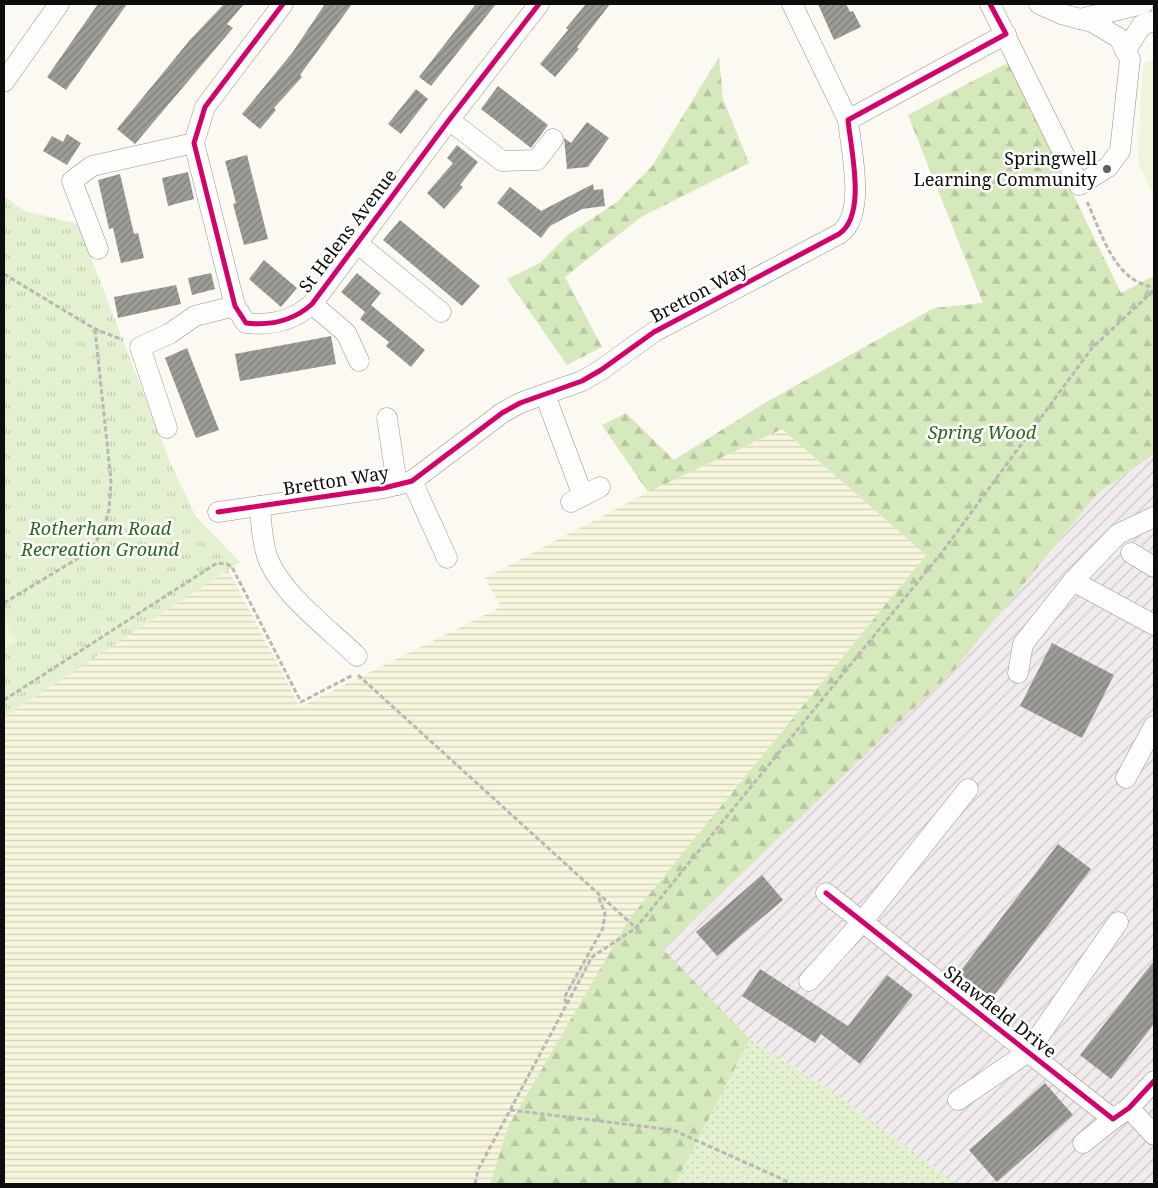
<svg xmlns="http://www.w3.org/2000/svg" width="1158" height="1188" viewBox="0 0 1158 1188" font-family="'Noto Serif',serif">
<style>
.industrial{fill:url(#industrial-furrows)}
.farmland{fill:url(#farmland-rules)}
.grass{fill:url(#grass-dots)}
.forest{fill:url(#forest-firs)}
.park{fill:url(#park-tufts)}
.pitch{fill:#eef5da}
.building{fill:url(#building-hatch)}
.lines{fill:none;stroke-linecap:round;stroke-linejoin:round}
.minor-casing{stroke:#949390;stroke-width:21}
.path{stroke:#b8b8b6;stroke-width:3;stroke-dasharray:5 2.5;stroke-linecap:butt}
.minor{stroke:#fefefd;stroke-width:20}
.cycleway-casing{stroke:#fff;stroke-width:8}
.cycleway{stroke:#d6006c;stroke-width:5}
.poi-dot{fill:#60605d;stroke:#fff;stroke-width:2}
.labels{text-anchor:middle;stroke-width:5;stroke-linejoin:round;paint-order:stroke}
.poi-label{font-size:18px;fill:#0d0d0d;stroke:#fff;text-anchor:end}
.street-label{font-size:18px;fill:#0d0d0d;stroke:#fff}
.park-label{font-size:18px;font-style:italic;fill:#2c671b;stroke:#fff}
</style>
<defs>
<pattern id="industrial-furrows" width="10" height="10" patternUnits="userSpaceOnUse" patternTransform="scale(1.25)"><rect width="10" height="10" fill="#f2ebee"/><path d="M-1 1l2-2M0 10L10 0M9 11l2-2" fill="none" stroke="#cec8cb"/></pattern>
<pattern id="farmland-rules" width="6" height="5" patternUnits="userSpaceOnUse" patternTransform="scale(1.25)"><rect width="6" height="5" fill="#f8f5dd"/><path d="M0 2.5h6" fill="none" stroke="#d3d1bc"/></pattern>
<pattern id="grass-dots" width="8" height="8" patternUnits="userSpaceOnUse" patternTransform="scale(1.25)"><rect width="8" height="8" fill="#e4f1d0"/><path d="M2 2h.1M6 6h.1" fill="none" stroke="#c2cdb1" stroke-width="1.8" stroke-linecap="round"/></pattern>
<pattern id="forest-firs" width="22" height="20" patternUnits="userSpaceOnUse" patternTransform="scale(1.25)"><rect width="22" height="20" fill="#d5e9bd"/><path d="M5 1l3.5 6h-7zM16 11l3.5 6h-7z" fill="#b6c7a1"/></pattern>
<pattern id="park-tufts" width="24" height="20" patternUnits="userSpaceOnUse" patternTransform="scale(1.25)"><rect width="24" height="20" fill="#e4f1d0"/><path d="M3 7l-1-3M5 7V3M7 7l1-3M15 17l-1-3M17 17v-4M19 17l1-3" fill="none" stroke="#c2cdb1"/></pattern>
<pattern id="building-hatch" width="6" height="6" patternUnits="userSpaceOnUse" patternTransform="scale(1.25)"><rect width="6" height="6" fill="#9e9c97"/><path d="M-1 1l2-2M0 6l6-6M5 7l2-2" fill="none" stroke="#7f7e7a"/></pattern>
</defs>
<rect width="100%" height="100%" fill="#fbf9f1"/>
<path class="industrial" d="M 1154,454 L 1154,1184 L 957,1184 L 827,1088 L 750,1039 L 662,949 L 954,670 L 1098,493 Z"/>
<path class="farmland" d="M 782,429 L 926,555 L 629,919 L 508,1127 L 490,1184 L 4,1184 L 4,717 L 228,569 L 300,707 L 501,607 L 485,578 L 648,492 Z"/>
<path class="grass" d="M 750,1039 L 827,1088 L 957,1184 L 675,1184 Z"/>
<g class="forest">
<path d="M 719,57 L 723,99 L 749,163 L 641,217 L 565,277 L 602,347 L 567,365 L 507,279 L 540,263 L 570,233 L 617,202 L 652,166 Z"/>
<path d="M 1009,62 L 1121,293 L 1154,276 L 1154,454 L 1098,493 L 954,670 L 663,949 L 750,1039 L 675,1184 L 490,1184 L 508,1127 L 629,919 L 926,555 L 782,429 L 648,492 L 602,425 L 626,413 L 674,460 L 763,404 L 934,308 L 983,303 L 908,115 Z"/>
</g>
<path class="park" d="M 4,196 L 25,211 L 78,224 L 170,462 L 196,517 L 240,562 L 4,717 Z"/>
<g class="pitch">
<path d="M 1154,59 L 1154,196 L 1138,162 L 1142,76 L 1144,63 Z"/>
<path d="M 4,619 L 17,641 L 4,648 Z"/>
</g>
<g class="building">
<path d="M 98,4 L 127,4 L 66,90 L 47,77 Z"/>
<path d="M 224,4 L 244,4 L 227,24 L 233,28 L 135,144 L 117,129 L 189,41 Z"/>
<path d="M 325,4 L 352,4 L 300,75 L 302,77 L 274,108 L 276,110 L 260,129 L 242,114 L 292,53 Z"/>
<path d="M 476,4 L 496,4 L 431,86 L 419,77 Z"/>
<path d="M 586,4 L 610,4 L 577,47 L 579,49 L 555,77 L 540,64 L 568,30 L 566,28 Z"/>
<path d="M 818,4 L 846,4 L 850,12 L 853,11 L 861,27 L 834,40 Z"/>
<path d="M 498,86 L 548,125 L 531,148 L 481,109 Z"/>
<path d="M 416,89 L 428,99 L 401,134 L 388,124 Z"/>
<path d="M 587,122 L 609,138 L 588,167 L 567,169 L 564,138 L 571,143 Z"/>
<path d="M 67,134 L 81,143 L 67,165 L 43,151 L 52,136 L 63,142 Z"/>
<path d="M 457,145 L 478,162 L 460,185 L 463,187 L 444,209 L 427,193 L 453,163 L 447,158 Z"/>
<path d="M 247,155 L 268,239 L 244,245 L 233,204 L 236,203 L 225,161 Z"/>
<path d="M 188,172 L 194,199 L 168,206 L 162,178 Z"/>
<path d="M 120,174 L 134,234 L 138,233 L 144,258 L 121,263 L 113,228 L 109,229 L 98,180 Z"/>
<path d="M 593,184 L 594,190 L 603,189 L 605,206 L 582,209 L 550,226 L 541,238 L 497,203 L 510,187 L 541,211 Z"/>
<path d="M 400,220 L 480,286 L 462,306 L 383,240 Z"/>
<path d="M 264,260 L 297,288 L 281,307 L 249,279 Z"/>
<path d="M 211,273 L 215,289 L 192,295 L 188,278 Z"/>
<path d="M 357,273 L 381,293 L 371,305 L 425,350 L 411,367 L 386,346 L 389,342 L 360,319 L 365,312 L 341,292 Z"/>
<path d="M 176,285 L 181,304 L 118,318 L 114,297 Z"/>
<path d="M 331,336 L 336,364 L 240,381 L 235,354 Z"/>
<path d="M 187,348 L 219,430 L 196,438 L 165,358 Z"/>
<path d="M 1052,643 L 1114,675 L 1082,738 L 1020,706 Z"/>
<path d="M 1058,844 L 1091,869 L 992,998 L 959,973 Z"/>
<path d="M 762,875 L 783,900 L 717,956 L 696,932 Z"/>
<path d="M 1154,961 L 1154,1024 L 1111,1079 L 1080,1055 Z"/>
<path d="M 760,969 L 848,1026 L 887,975 L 913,995 L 860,1064 L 821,1034 L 815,1043 L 742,996 Z"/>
<path d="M 1045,1083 L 1073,1115 L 997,1182 L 969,1150 Z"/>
</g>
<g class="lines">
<g class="minor-casing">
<g id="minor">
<path d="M 283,4 L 205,107 L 194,143 L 235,306 L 246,323 C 271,326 293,321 312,304 L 449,120 L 539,4"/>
<path d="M 792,4 L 848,120"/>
<path d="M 990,4 L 1079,185 L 1108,167 L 1120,151 L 1130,59 L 1119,38 L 1092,22 L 1061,14 L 1039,4"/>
<path d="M 1080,19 L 1143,4"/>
<path d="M 1125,51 L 1142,25 L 1154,21"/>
<path d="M 4,82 L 59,4"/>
<path d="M 449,120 L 502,161 L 537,160 L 553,139"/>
<path d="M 357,243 L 441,312"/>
<path d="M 98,249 L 72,181 L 92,166 L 194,143"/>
<path d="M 312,304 L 346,333 L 359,361"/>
<path d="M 545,395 L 583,496"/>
<path d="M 387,418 L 397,485"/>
<path d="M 167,428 L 140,347 L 169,334 L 195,316 L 235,306"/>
<path d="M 412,481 L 447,558"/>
<path d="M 571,502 L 600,487"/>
<path d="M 260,506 C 261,523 262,540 267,556 C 280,593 329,629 357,656"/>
<path d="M 218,512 L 384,488 L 412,481 L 502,413 L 520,403 L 582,381 L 601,370 L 654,332 L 839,234 C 867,215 851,151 848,120 L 1006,34"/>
<path d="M 1131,553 L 1154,567"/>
<path d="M 1073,581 L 1154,625"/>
<path d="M 1018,673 L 1023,644 L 1073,581 L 1118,534 L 1154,517"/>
<path d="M 1126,778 L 1154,726"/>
<path d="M 826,893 L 1113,1119 L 1129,1108 L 1154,1081"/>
<path d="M 809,981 L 862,922 L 968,789"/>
<path d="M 958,1100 L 1028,1052 L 1118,922"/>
<path d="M 1129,1108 L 1154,1135"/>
<path d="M 1083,1143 L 1113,1119"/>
</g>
</g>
<g class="path">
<path d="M 1087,202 C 1102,233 1114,282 1154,287"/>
<path d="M 4,274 L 95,329 L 123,340"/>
<path d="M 4,603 L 90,551 L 103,530 L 109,510 L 111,481 L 95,329"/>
<path d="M 358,675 L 636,928 L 943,551 L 1092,348 L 1154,290"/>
<path d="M 4,700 L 217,563 L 227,564 L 232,567 L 301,702 L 353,675"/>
<path d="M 567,1003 L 564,998 L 603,928 L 605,913 L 598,896"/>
<path d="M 510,1110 L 673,1130 L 780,1178 L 791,1184"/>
<path d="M 475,1184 L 478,1170 L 592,957 L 636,928"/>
</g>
<use href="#minor" class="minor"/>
<g class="cycleway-casing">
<g id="cycleway">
<path d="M 283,4 L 205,107 L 194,143 L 235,306 L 246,323 C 271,326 293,321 312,304 L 449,120 L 539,4"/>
<path d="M 218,512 L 384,488 L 412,481 L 502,413 L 520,403 L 582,381 L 601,370 L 654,332 L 839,234 C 867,215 851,151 848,120 L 1006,34 L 990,4"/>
<path d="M 826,893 L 1113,1119 L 1129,1108 L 1154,1081"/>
</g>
</g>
<use href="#cycleway" class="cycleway"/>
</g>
<circle class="poi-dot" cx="1107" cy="169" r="5"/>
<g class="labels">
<g class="poi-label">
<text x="1097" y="165">Springwell<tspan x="1097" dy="21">Learning Community</tspan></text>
</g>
<g class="street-label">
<text transform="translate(348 231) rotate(-53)" y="6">St Helens Avenue</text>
<text transform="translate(699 293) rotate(-28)" y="6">Bretton Way</text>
<text transform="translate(336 481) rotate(-9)" y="6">Bretton Way</text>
<text transform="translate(1000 1012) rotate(38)" y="6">Shawfield Drive</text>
</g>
<g class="park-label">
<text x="982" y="439">Spring Wood</text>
<text x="100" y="535">Rotherham Road<tspan x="100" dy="21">Recreation Ground</tspan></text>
</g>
</g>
<rect width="1158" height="1188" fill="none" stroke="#0d0d0d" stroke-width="10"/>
</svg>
